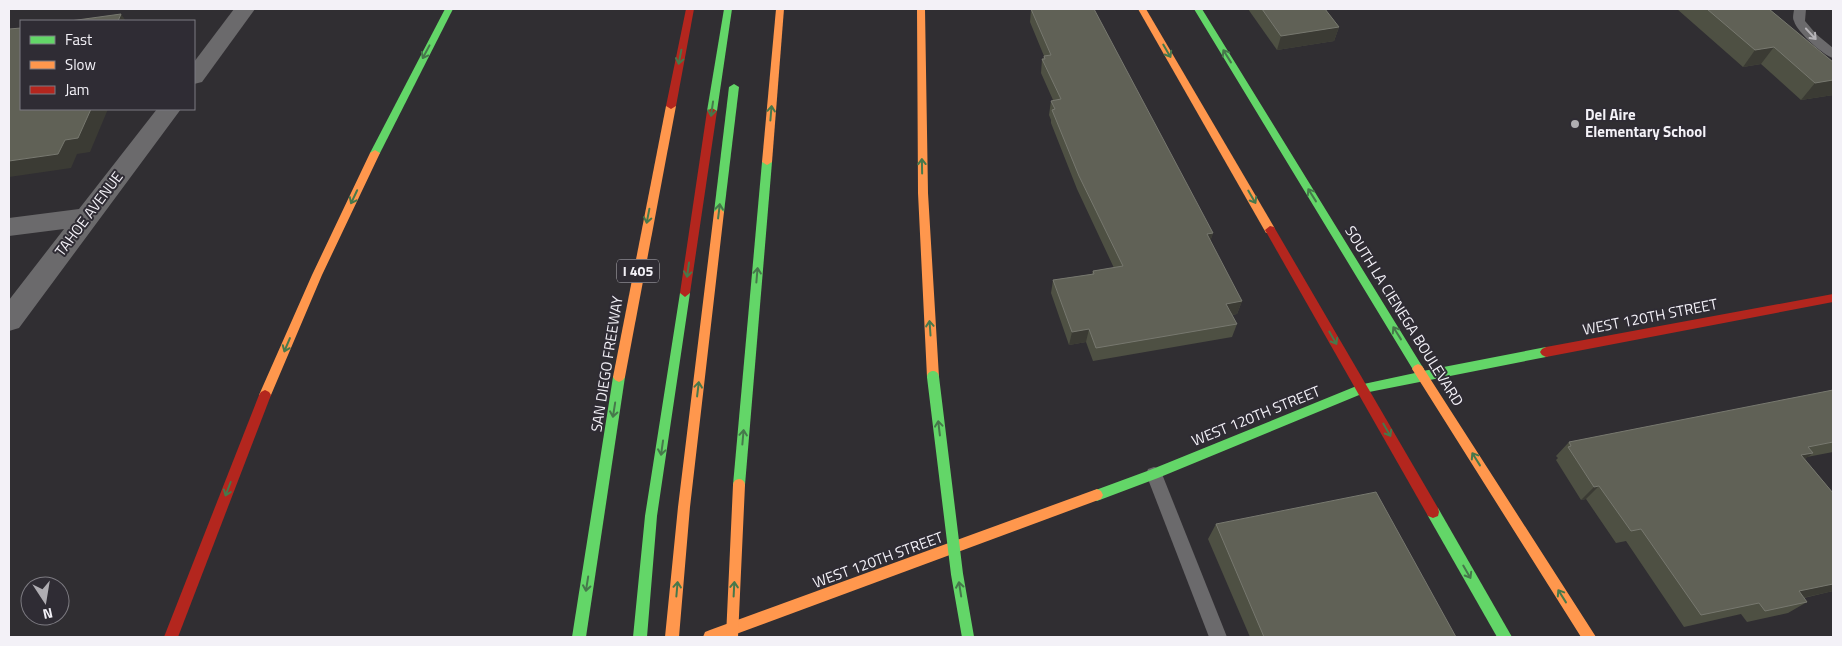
<svg xmlns="http://www.w3.org/2000/svg" width="1842" height="646" viewBox="0 0 1842 646" font-family="'Titillium Web',sans-serif">
<style>
.lines{fill:none;stroke-linecap:round;stroke-linejoin:round}
.lane{fill:#6b6a6c;fill-rule:evenodd}
.street{fill:#6b6a6c;fill-rule:evenodd}
.fast{fill:#63d668;fill-rule:evenodd}
.slow{fill:#ff974d;fill-rule:evenodd}
.jam{fill:#b3261e;fill-rule:evenodd}
.fast-bridge{stroke:#63d668;stroke-width:12}
.slow-bridge{stroke:#ff974d;stroke-width:12}
.wall{fill:#4e5043}
.shaded-wall{fill:#3b3b34}
.building{fill:#606156;stroke:#77786f}
.oneway{stroke:#b6b4b8}
.oneway2{stroke:#46784b}
.poi-dot{fill:#afadb2;stroke:#2f2c34;stroke-width:2}
.labels{text-anchor:middle;stroke-width:4;stroke-linejoin:round;paint-order:stroke}
.shield{fill:#2f2c34;stroke:#b8b6bc;stroke-width:1}
.shield-label{font-size:14px;font-weight:bold;fill:#f3f1f7}
.poi-label{font-size:15px;font-weight:bold;fill:#f3f1f7;stroke:#2f2c34;text-anchor:start}
.street-label{font-size:15px;fill:#f3f1f7;stroke:#2f2c34}
</style>
<rect width="100%" height="100%" fill="#302e32"/>
<g class="lines">
<g class="lane">
<path d="M 1794,9 L 1806,9 L 1805,21 L 1816,34 L 1833,48 L 1833,58 C 1823,55 1797,32 1794,21 C 1792,18 1794,12 1794,9 Z"/>
<path d="M 1154,467 L 1160,469 L 1162,474 L 1227,637 L 1209,637 L 1146,474 L 1148,469 Z"/>
</g>
<g class="street">
<path d="M 234,9 L 255,9 L 202,82 L 194,84 L 194,62 Z"/>
<path d="M 157,109 L 181,109 L 19,328 L 9,331 L 9,300 L 64,229 L 9,236 L 9,218 L 79,209 Z"/>
</g>
<g class="fast">
<path d="M 445,9 L 453,9 L 380,153 L 378,155 L 372,155 L 370,153 Z"/>
<path d="M 724,9 L 732,9 L 717,111 L 712,114 L 707,111 Z"/>
<path d="M 1194,9 L 1202,9 L 1422,366 L 1424,369 L 1423,371 L 1546,347 L 1550,349 L 1552,352 L 1550,355 L 1546,357 L 1364,393 L 1158,478 L 1097,501 L 1093,499 L 1091,495 L 1093,491 L 1150,470 L 1359,385 L 1415,373 Z"/>
<path d="M 734,84 L 739,87 L 724,212 L 719,216 L 714,212 L 729,87 Z"/>
<path d="M 767,159 L 772,162 L 745,485 L 743,489 L 739,491 L 735,489 L 733,485 L 762,162 Z"/>
<path d="M 685,289 L 690,293 L 657,516 L 647,637 L 633,637 L 645,516 L 680,293 Z"/>
<path d="M 619,372 L 623,374 L 625,377 L 586,637 L 572,637 L 613,377 L 615,374 Z"/>
<path d="M 1433,506 L 1438,508 L 1512,637 L 1497,637 L 1428,516 L 1427,512 L 1428,508 Z"/>
</g>
<g class="slow">
<path d="M 776,9 L 784,9 L 772,162 L 767,165 L 762,162 Z"/>
<path d="M 917,9 L 925,9 L 928,193 L 939,377 L 937,380 L 933,382 L 929,380 L 927,377 L 918,193 Z"/>
<path d="M 1138,9 L 1146,9 L 1274,227 L 1275,230 L 1274,233 L 1266,233 Z"/>
<path d="M 671,103 L 676,106 L 625,377 L 623,380 L 619,382 L 615,380 L 613,377 L 666,106 Z"/>
<path d="M 375,150 L 380,153 L 322,275 L 271,395 L 269,398 L 265,400 L 261,398 L 259,395 L 312,275 L 370,153 Z"/>
<path d="M 719,208 L 724,212 L 690,507 L 679,637 L 665,637 L 678,507 L 714,212 Z"/>
<path d="M 1418,364 L 1422,366 L 1596,637 L 1581,637 L 1414,372 L 1412,369 L 1414,366 Z"/>
<path d="M 1097,489 L 1101,491 L 1103,495 L 1101,499 L 728,637 L 703,637 L 705,632 L 710,630 Z"/>
</g>
<g class="jam">
<path d="M 686,9 L 694,9 L 676,106 L 671,109 L 666,106 Z"/>
<path d="M 712,108 L 717,111 L 690,293 L 685,297 L 680,293 L 707,111 Z"/>
<path d="M 1270,226 L 1274,227 L 1438,508 L 1439,512 L 1438,516 L 1433,518 L 1428,516 L 1265,230 Z"/>
<path d="M 1833,294 L 1833,302 L 1546,357 L 1542,355 L 1540,352 L 1542,349 L 1546,347 Z"/>
<path d="M 265,390 L 269,392 L 271,395 L 178,637 L 164,637 L 259,395 L 261,392 Z"/>
</g>
<path class="fast-bridge" d="M 933,377 L 957,574 L 968,637"/>
<path class="slow-bridge" d="M 732,637 L 739,485"/>
</g>
<g class="wall">
<path d="M 1031,9 L 1213,233 L 1210,241 L 1242,301 L 1237,314 L 1232,315 L 1237,324 L 1232,337 L 1093,361 L 1086,342 L 1069,345 L 1051,293 L 1053,280 L 1092,274 L 1093,271 L 1114,268 L 1077,189 L 1051,123 L 1051,120 L 1049,115 L 1051,101 L 1053,100 L 1041,73 L 1042,59 L 1043,59 L 1044,56 L 1030,22 Z"/>
<path d="M 1248,9 L 1325,9 L 1339,27 L 1334,41 L 1277,50 Z"/>
<path d="M 1677,9 L 1769,9 L 1833,62 L 1833,95 L 1801,100 L 1761,64 L 1743,67 Z"/>
<path d="M 1833,390 L 1833,452 L 1807,457 L 1805,459 L 1833,493 L 1833,591 L 1804,598 L 1807,602 L 1788,613 L 1747,622 L 1741,614 L 1684,627 L 1626,541 L 1616,543 L 1586,499 L 1581,500 L 1556,460 L 1558,458 L 1556,456 L 1569,442 Z"/>
<path d="M 1216,524 L 1456,637 L 1250,637 L 1208,539 Z"/>
</g>
<g class="shaded-wall">
<path d="M 121,14 L 126,21 L 118,21 Z"/>
<path d="M 1339,27 L 1334,41 L 1277,50 L 1281,36 Z"/>
<path d="M 1774,47 L 1761,64 L 1743,67 L 1755,50 Z"/>
<path d="M 1833,80 L 1833,95 L 1801,100 L 1815,83 Z"/>
<path d="M 91,109 L 108,109 L 90,152 L 77,154 L 71,168 L 9,177 L 9,161 L 65,140 Z"/>
<path d="M 1213,233 L 1209,246 L 1207,234 Z"/>
<path d="M 1242,301 L 1237,314 L 1221,317 L 1226,304 Z"/>
<path d="M 1089,329 L 1086,342 L 1069,345 L 1072,332 Z"/>
<path d="M 1813,453 L 1796,466 L 1801,455 Z"/>
<path d="M 1599,486 L 1586,499 L 1581,500 L 1594,487 Z"/>
<path d="M 1833,584 L 1833,591 L 1780,603 L 1799,591 Z"/>
</g>
<g class="building">
<path d="M 1031,9 L 1094,9 L 1213,233 L 1207,234 L 1242,301 L 1226,304 L 1237,324 L 1096,348 L 1089,329 L 1072,332 L 1053,280 L 1094,274 L 1093,271 L 1123,266 L 1079,176 L 1052,110 L 1055,109 L 1051,101 L 1061,99 L 1042,59 L 1045,59 L 1044,56 L 1051,55 Z"/>
<path d="M 1262,9 L 1325,9 L 1339,27 L 1281,36 Z"/>
<path d="M 1707,9 L 1769,9 L 1833,62 L 1833,80 L 1815,83 L 1774,47 L 1755,50 Z"/>
<path d="M 121,14 L 118,21 L 70,21 Z"/>
<path d="M 21,28 L 21,109 L 91,109 L 78,138 L 65,140 L 58,154 L 9,161 L 9,29 Z"/>
<path d="M 1833,390 L 1833,442 L 1808,447 L 1813,453 L 1801,455 L 1833,493 L 1833,584 L 1799,591 L 1807,602 L 1765,611 L 1759,603 L 1701,615 L 1641,529 L 1631,531 L 1599,486 L 1594,487 L 1568,447 L 1571,446 L 1569,442 Z"/>
<path d="M 1376,492 L 1456,637 L 1264,637 L 1216,524 Z"/>
</g>
<defs><path id="oneway-shaft" d="M-6 0H5M1.5-3L5.5 0L1.5 3" fill="none" stroke-width="1.6" stroke-linecap="round" stroke-linejoin="round" transform="scale(1.25)"/></defs>
<use class="oneway" href="#oneway-shaft" transform="translate(1811 34) rotate(47)"/>
<g class="oneway2">
<use href="#oneway-shaft" transform="translate(1167 51) rotate(60)"/>
<use href="#oneway-shaft" transform="translate(426 52) rotate(118)"/>
<use href="#oneway-shaft" transform="translate(1227 56) rotate(-122)"/>
<use href="#oneway-shaft" transform="translate(680 57) rotate(101)"/>
<use href="#oneway-shaft" transform="translate(712 109) rotate(98)"/>
<use href="#oneway-shaft" transform="translate(771 113) rotate(-85)"/>
<use href="#oneway-shaft" transform="translate(922 166) rotate(-91)"/>
<use href="#oneway-shaft" transform="translate(1312 195) rotate(-122)"/>
<use href="#oneway-shaft" transform="translate(354 197) rotate(115)"/>
<use href="#oneway-shaft" transform="translate(1252 197) rotate(60)"/>
<use href="#oneway-shaft" transform="translate(719 211) rotate(-83)"/>
<use href="#oneway-shaft" transform="translate(648 216) rotate(101)"/>
<use href="#oneway-shaft" transform="translate(688 270) rotate(98)"/>
<use href="#oneway-shaft" transform="translate(757 275) rotate(-85)"/>
<use href="#oneway-shaft" transform="translate(930 328) rotate(-94)"/>
<use href="#oneway-shaft" transform="translate(1397 333) rotate(-122)"/>
<use href="#oneway-shaft" transform="translate(1333 338) rotate(60)"/>
<use href="#oneway-shaft" transform="translate(287 345) rotate(113)"/>
<use href="#oneway-shaft" transform="translate(698 389) rotate(-83)"/>
<use href="#oneway-shaft" transform="translate(614 410) rotate(99)"/>
<use href="#oneway-shaft" transform="translate(939 428) rotate(-97)"/>
<use href="#oneway-shaft" transform="translate(1387 430) rotate(60)"/>
<use href="#oneway-shaft" transform="translate(743 437) rotate(-85)"/>
<use href="#oneway-shaft" transform="translate(662 448) rotate(98)"/>
<use href="#oneway-shaft" transform="translate(1476 459) rotate(-122)"/>
<use href="#oneway-shaft" transform="translate(228 489) rotate(111)"/>
<use href="#oneway-shaft" transform="translate(1467 572) rotate(60)"/>
<use href="#oneway-shaft" transform="translate(587 584) rotate(99)"/>
<use href="#oneway-shaft" transform="translate(677 589) rotate(-85)"/>
<use href="#oneway-shaft" transform="translate(734 589) rotate(-87)"/>
<use href="#oneway-shaft" transform="translate(960 589) rotate(-99)"/>
<use href="#oneway-shaft" transform="translate(1562 596) rotate(-122)"/>
</g>
<circle class="poi-dot" cx="1575" cy="124" r="5"/>
<g class="labels">
<rect class="shield" x="617" y="259.5" width="42" height="23" rx="4"/>
<g class="shield-label">
<text x="638" y="276">I 405</text>
</g>
<g class="poi-label">
<text x="1585" y="120">Del Aire<tspan x="1585" dy="17">Elementary School</tspan></text>
</g>
<g class="street-label">
<text transform="translate(89 214) rotate(-53)" y="5">TAHOE AVENUE</text>
<text transform="translate(1404 316) rotate(58)" y="5">SOUTH LA CIENEGA BOULEVARD</text>
<text transform="translate(1650 317) rotate(-11)" y="5">WEST 120TH STREET</text>
<text transform="translate(607 364) rotate(-81)" y="5">SAN DIEGO FREEWAY</text>
<text transform="translate(1256 416) rotate(-22)" y="5">WEST 120TH STREET</text>
<text transform="translate(878 560) rotate(-20)" y="5">WEST 120TH STREET</text>
</g>
</g>
<rect width="1842" height="646" fill="none" stroke="#f3f1f7" stroke-width="20"/>
<rect x="20" y="20" width="175" height="90" fill="#2f2c34" stroke="#7d7b82"/>
<rect x="30" y="36" width="25" height="8" fill="#63d668" stroke="#7d7b82"/>
<text x="65" y="45" font-size="15" fill="#f3f1f7">Fast</text>
<rect x="30" y="61" width="25" height="8" fill="#ff974d" stroke="#7d7b82"/>
<text x="65" y="70" font-size="15" fill="#f3f1f7">Slow</text>
<rect x="30" y="86" width="25" height="8" fill="#b3261e" stroke="#7d7b82"/>
<text x="65" y="95" font-size="15" fill="#f3f1f7">Jam</text>
<g transform="translate(45 601) rotate(168)"><circle r="24" fill="#2f2c34" stroke="#7d7b82"/>
<path d="M0-4L9 19L0 12L-9 19Z" fill="#afadb2"/>
<text y="-8" font-size="14" font-weight="bold" text-anchor="middle" fill="#f3f1f7">N</text>
</g>
</svg>
